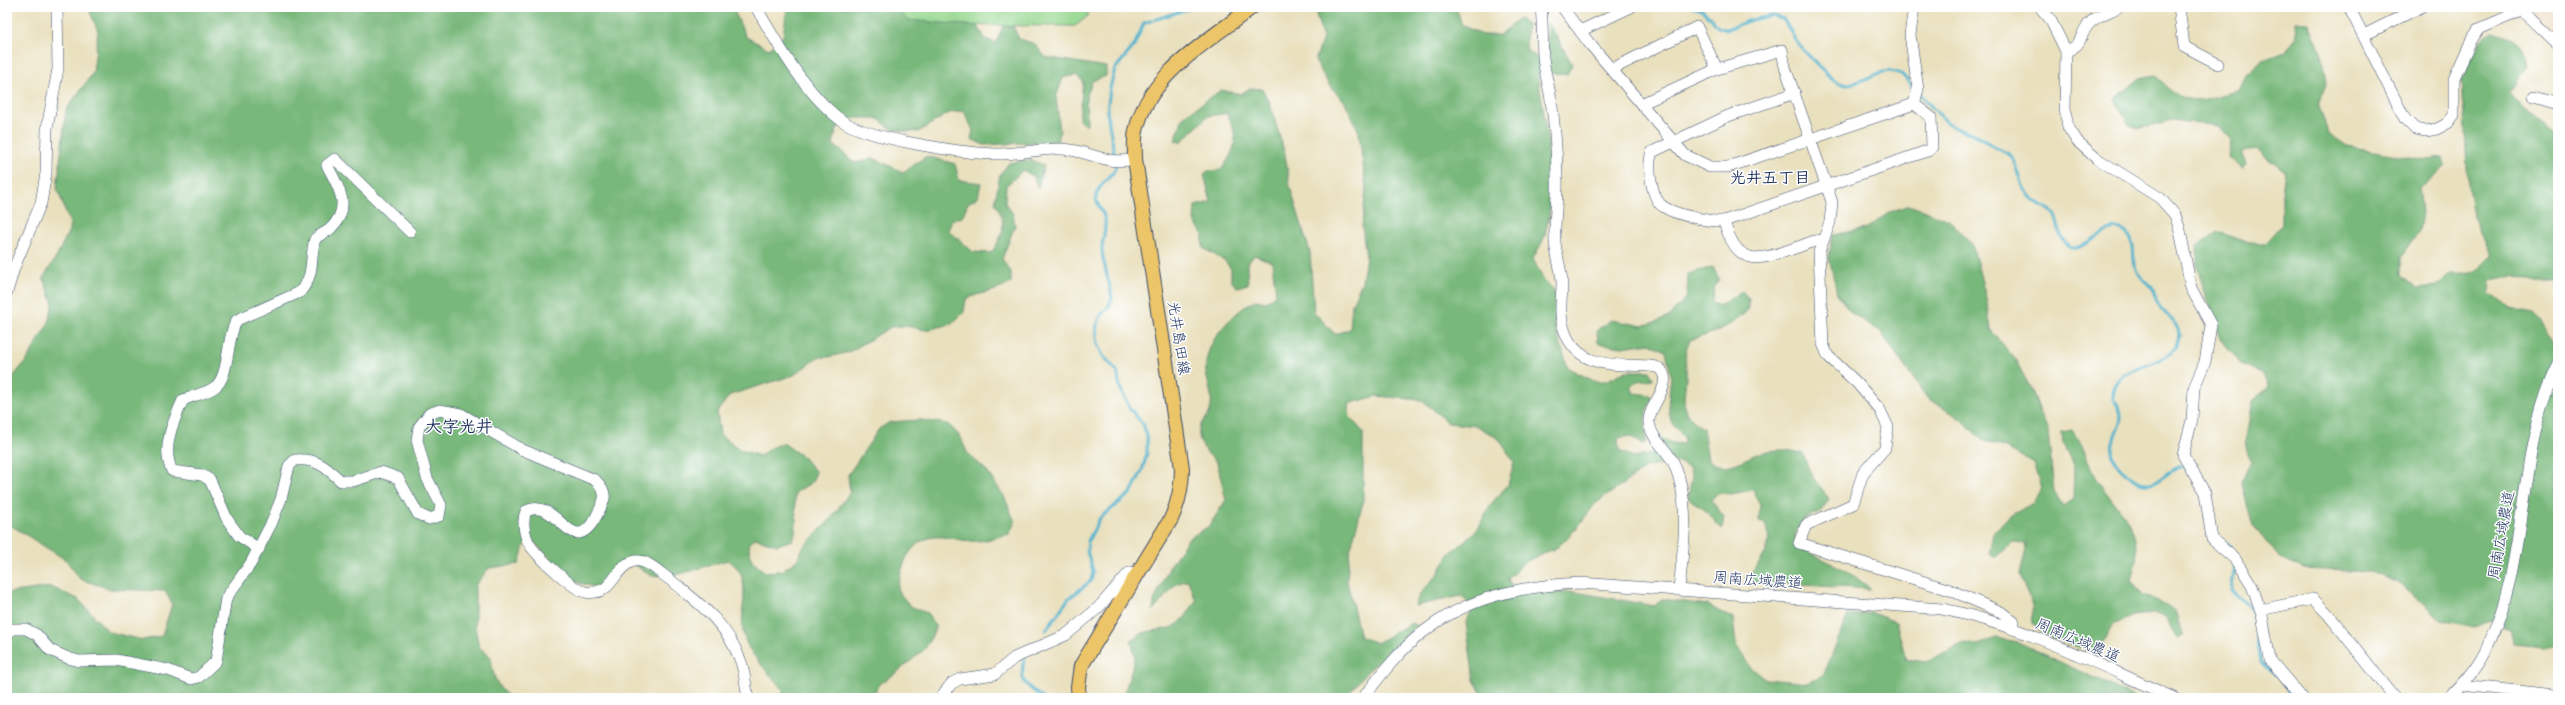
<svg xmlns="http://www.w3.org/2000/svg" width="2565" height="705" viewBox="0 0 2565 705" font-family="Mynerve,'Klee One',sans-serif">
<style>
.built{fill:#ecd8ba}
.green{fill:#95d78f;stroke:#588376}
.forest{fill:#78b87a;stroke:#4a746c}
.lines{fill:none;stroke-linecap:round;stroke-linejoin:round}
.stream{stroke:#4fb3ce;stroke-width:3}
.minor-casing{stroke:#3a4a6c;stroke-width:12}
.major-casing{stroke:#3a4a6c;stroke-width:16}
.minor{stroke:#fff;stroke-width:11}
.major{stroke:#edc569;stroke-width:14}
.labels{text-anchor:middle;stroke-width:3;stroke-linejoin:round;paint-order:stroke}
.street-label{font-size:15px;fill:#1b2f5e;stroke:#fff}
.neighbourhood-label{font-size:16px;font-weight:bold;fill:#1b2f5e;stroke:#fff}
.quarter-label{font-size:17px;font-weight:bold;fill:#1b2f5e;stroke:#fff}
</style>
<rect width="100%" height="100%" fill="#fff"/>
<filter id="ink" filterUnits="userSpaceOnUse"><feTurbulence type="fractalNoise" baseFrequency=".025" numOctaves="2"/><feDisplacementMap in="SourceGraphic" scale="8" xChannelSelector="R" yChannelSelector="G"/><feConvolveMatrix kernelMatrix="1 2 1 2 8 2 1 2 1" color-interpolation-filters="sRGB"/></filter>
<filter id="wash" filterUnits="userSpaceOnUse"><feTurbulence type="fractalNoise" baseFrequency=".012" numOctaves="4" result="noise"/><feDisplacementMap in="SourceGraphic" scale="16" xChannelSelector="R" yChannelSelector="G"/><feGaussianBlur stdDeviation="0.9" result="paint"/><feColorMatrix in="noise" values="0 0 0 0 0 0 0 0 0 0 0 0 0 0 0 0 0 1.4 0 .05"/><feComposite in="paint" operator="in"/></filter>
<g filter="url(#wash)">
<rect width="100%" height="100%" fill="#e9e0bd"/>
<path class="built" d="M 2524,7 L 2558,7 L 2558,42 Z"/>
<path class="green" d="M 894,7 L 1088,7 L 1088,16 L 1075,26 L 908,25 Z"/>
<g class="forest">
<path d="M 88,7 L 735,7 L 735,13 L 746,37 L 769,49 L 783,36 L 787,7 L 896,7 L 907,20 L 978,26 L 985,39 L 996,43 L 1003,26 L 1013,26 L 1019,39 L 1035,44 L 1045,57 L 1106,67 L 1106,76 L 1092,81 L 1086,98 L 1087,125 L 1079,120 L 1083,81 L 1076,75 L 1063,78 L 1056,97 L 1060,131 L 1058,141 L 984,145 L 971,139 L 973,130 L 964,111 L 949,113 L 918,132 L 893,130 L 877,118 L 853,118 L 837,128 L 833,144 L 855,163 L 873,158 L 903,172 L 927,156 L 955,164 L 959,180 L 981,183 L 978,197 L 968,203 L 962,217 L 952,220 L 948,230 L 973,252 L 991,253 C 1005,233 1007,224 995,202 L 1000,174 L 1009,163 L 1029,160 L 1044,165 L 1038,187 L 1033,176 L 1023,170 L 1006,186 L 1005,203 L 1013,214 L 1015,225 L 1002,259 L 1011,272 L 1011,283 C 997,292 981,292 966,299 L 964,312 L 952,324 L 926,330 L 906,326 L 891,327 L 849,352 L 829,357 L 818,357 L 794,375 L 730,395 L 717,412 L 720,435 L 741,450 L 760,456 L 770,448 L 783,443 L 803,457 L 816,472 L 812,482 L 795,493 C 794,510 799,525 793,540 L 777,545 L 755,538 L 748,544 L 752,561 L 765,572 L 781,571 L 796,561 L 804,546 L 830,520 L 850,492 L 848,475 L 879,429 L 890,422 L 920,420 L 948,424 L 959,435 L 968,454 L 985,469 L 1004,496 L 1015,522 L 1009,534 C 999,536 989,540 979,541 C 966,542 955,538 943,537 C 911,534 900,565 898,591 L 910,606 L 927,613 L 936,628 L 925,649 L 896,673 L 881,683 L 870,698 L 783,698 L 783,690 C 774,679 750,654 746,642 C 734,614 758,579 728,560 L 680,574 L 652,576 L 625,559 L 606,582 L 594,587 L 576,582 L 532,541 L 524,546 L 519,564 L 489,568 L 475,586 L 475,627 L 479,647 L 491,657 C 493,675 495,687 511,698 L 7,698 L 7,593 L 51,587 L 78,599 L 109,632 L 143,640 L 162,636 L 172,604 L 165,591 L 110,589 L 80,579 L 66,560 L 7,523 L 7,384 L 27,360 L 49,322 L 53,303 L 43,278 L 56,258 L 71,226 L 57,188 L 66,110 L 93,73 L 98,31 Z"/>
<path d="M 1319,7 L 1456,7 L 1462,25 L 1482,35 L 1500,35 L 1519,18 L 1527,24 L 1526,50 L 1537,58 L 1547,48 L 1548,22 L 1572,64 L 1567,75 L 1550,72 L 1538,76 C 1545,126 1559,184 1545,234 C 1543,242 1537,251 1533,259 L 1544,281 L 1554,290 L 1555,327 L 1568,368 L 1594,381 L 1606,381 L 1626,371 L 1650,371 L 1653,379 L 1637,381 L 1631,387 L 1634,393 L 1650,395 L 1652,400 C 1641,418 1647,424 1646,442 L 1642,444 L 1630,436 L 1618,438 L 1619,451 L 1636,458 L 1656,452 L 1657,446 L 1654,440 L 1662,438 L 1671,443 L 1684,444 L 1684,437 L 1671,421 L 1668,407 L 1671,375 L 1666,351 L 1650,343 L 1622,347 L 1598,343 L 1597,330 L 1611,320 L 1643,326 L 1669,317 L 1687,296 L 1688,274 L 1713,267 L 1719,279 L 1714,288 L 1712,302 L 1719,306 L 1742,291 L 1749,299 L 1748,310 C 1731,327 1713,334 1690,340 C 1682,356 1687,361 1686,377 C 1684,401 1679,415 1703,428 L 1708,460 C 1727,475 1744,457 1763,452 C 1778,449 1789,449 1803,454 L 1810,472 L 1829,499 L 1821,511 L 1805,518 L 1795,534 L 1796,543 L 1803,549 L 1849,572 L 1871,589 L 1751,582 L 1746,578 C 1762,559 1775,549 1765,523 L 1759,521 L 1760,505 L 1753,490 L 1731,494 L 1718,493 L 1711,500 L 1724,517 L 1722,529 L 1705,510 L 1688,498 L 1692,477 L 1689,468 L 1679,462 L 1647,467 L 1595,504 L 1576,529 L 1558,547 L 1523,563 L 1508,579 L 1516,593 L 1575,592 L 1655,606 L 1661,599 L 1708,605 L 1733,619 L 1736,645 L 1750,667 L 1766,679 L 1809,683 L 1824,674 L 1848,615 L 1872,613 L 1896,622 L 1906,659 L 1925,662 L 1962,644 L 1978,645 L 1997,638 L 2017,642 L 2137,698 L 1484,698 L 1474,680 L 1468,637 L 1466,622 L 1473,608 L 1461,596 L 1415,606 L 1419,595 L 1438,574 L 1449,554 L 1477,530 L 1491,504 L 1508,485 L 1514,462 L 1499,439 L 1477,426 L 1448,423 L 1422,400 L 1376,396 L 1348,404 L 1350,417 L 1363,432 L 1363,502 L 1349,555 L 1347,581 L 1360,637 L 1377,643 L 1411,623 L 1417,626 L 1367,672 L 1344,698 L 1123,698 L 1135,657 L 1131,640 C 1148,626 1163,634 1178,624 C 1185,619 1191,608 1196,601 L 1188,580 L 1176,584 L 1153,611 L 1154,601 L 1170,566 L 1188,539 L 1209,526 L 1226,500 L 1217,462 C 1207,455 1195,440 1200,426 C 1202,421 1209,417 1210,411 C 1214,397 1208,386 1206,372 C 1203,342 1232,314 1255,300 L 1266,302 L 1276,294 L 1272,262 L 1254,255 L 1247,265 L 1248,284 L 1237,287 L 1231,281 L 1231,269 L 1225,261 L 1203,248 L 1203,235 L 1194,221 L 1195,206 L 1211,202 L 1204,174 L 1208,171 L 1221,170 C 1237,148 1239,138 1227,113 L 1208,116 L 1181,142 L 1175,141 L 1183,117 L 1221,90 L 1241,94 L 1250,88 L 1262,89 L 1269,101 L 1285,154 L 1290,187 L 1310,252 L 1314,312 L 1335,334 L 1350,329 L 1352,304 L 1362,282 L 1366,257 L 1362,226 L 1366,189 L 1359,132 L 1345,102 L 1330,86 L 1315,61 L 1323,38 L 1316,14 Z"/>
<path d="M 2295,22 L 2309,23 L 2321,52 L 2326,83 L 2319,107 L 2328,133 L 2347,146 L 2425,160 L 2444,158 L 2446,165 L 2419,189 L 2422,212 L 2419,232 L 2402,256 L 2402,275 L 2418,288 L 2438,286 L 2450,274 C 2471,275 2477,273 2491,257 L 2473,216 L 2468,186 L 2462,77 L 2481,40 L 2492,32 C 2513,38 2525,42 2529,66 L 2509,92 C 2519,111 2542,116 2558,130 L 2558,283 L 2546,285 L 2512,276 L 2491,280 L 2490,293 L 2510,309 L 2533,314 L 2558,349 L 2558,642 L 2544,646 L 2514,643 L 2510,628 L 2489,621 L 2476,627 L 2441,620 L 2400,584 L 2371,572 L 2304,569 L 2279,557 L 2253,526 L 2241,482 L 2250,462 L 2245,442 L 2253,401 L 2269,387 L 2262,373 L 2239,363 L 2220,339 L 2197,267 L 2197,246 L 2218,232 L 2249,243 L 2266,243 L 2282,225 L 2282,193 L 2285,172 L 2257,150 L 2242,152 L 2247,165 L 2243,169 L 2228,157 L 2231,140 L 2218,126 L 2172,120 L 2140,128 L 2129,125 L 2115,99 L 2140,78 L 2155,75 C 2193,113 2192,100 2238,91 L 2244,77 L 2263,60 L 2285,52 L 2296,38 Z"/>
<path d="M 1909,205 L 1949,220 L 1972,244 L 1987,302 L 1990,329 L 2015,359 L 2033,393 L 2048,432 L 2054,492 L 2063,506 L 2073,499 L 2074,467 L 2063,444 L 2062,432 L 2073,430 C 2084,446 2087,461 2096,477 C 2120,519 2150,524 2131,580 L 2142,596 L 2158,600 L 2176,613 L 2182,635 L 2177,638 L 2166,619 L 2155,613 L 2133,615 L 2113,624 L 2098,654 L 2052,638 L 2033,625 L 2032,605 L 2020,575 L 2027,544 L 2012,543 L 1996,558 L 1989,554 L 1993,533 L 2008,517 L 2033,503 L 2042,488 L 2034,463 L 2004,447 L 1982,440 L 1962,420 L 1927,398 L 1880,331 L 1851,313 L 1837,293 L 1829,257 L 1833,235 L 1866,229 L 1890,212 Z"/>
</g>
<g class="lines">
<g class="stream">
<path d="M 1694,7 L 1704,11 L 1719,28 L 1727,29 L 1751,20 L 1773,16 L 1783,19 C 1789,27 1793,37 1799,45 C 1802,49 1833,81 1836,82 C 1859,92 1880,62 1901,74 C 1907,78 1910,86 1915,91"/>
<path d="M 1919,94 C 1930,104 1940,117 1952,126 C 1958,131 1967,131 1974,134 C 1983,137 1988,144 1997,149 C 2002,151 2008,152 2012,157 C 2019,166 2019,183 2028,195 C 2036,205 2051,206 2056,218 C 2059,226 2060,243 2069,247 C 2083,254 2104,224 2121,230 C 2139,237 2130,259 2137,273 C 2141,279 2147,282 2152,288 C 2155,292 2154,297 2157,302 C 2162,314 2180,322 2179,336 C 2176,374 2111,357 2113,399 C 2132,421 2111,431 2112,451 C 2113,466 2137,485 2150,483 C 2163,481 2170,468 2183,466 L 2187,470"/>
<path d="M 1115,158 L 1107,112 L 1110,88 L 1115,69 L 1134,46 L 1144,23 L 1194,7"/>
<path d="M 2220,540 L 2232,546"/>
<path d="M 2235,568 L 2231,590 L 2253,610 L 2260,663 L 2278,677"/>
<path d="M 1046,630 L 1069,598 L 1091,581 L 1093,571 L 1087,551 L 1088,541 L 1100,518 L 1131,493 L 1142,471 L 1147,453 L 1147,435 L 1143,424 L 1130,409 L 1120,388 L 1117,371 L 1103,356 L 1098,345 L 1096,328 L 1101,315 L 1109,306 L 1112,298 C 1110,282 1103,266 1102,250 C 1102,240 1106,230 1105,220 C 1104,212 1096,205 1096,197 C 1097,183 1116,177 1116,164"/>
<path d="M 1025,656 C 1018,680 1024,685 1043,698"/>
<path d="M 2281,682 L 2293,698"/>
</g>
</g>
</g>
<g filter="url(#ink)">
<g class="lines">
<g class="minor-casing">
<g id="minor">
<path d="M 756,7 C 777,44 807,95 841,120 C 866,139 962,153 995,154 C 1017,155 1039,148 1061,149 C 1091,150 1103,166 1135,159"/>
<path d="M 1541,7 C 1543,24 1542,41 1543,57 C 1544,70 1548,82 1550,94 C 1554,118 1557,153 1557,178 C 1558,199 1554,220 1555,242 C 1556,255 1561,268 1562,282 C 1562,299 1558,315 1565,332 C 1583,382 1651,357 1661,370 C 1674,386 1647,406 1649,423 C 1652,441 1669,450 1675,466 C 1691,505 1683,549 1679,589"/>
<path d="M 1562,7 L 1589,43 L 1685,155 L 1710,167 L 1728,167 L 1914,104 L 1918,89 L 1910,35 L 1914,7"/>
<path d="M 2040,7 L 2050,19 L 2066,51 L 2065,109 L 2068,127 L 2077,141 L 2096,158 L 2160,198 L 2175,215 L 2180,230 L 2191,288 L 2211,325 L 2205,362 L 2194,388 L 2192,420 L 2183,455 L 2205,493 L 2212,539 L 2235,559 L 2252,586 L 2262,615 L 2270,660 L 2302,698"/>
<path d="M 2179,7 L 2184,46 L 2218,64"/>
<path d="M 2349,7 L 2405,119 L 2415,129 L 2426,131 L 2437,129 L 2448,123 L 2454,115 L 2454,79 L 2472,39 L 2479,29 L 2521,11"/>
<path d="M 2518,7 L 2558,45"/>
<path d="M 1580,31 L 1631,7"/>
<path d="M 2364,35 L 2421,7"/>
<path d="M 2066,51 C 2084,45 2079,35 2088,25 C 2095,16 2109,12 2119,7"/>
<path d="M 1612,69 L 1697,27 L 1717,69"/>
<path d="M 1795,93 L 1728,116 L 1652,152 C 1647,165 1651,200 1664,207 C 1676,215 1710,222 1724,221 L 1930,150 L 1932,147 L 1931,117 L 1914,104"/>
<path d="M 2534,97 L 2558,104"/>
<path d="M 1641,104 L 1717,69 L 1782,50 L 1785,67 L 1832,202 L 1830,222 L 1819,252 L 1823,344 L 1828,356 L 1857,383 L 1880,410 L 1888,427 L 1885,448 L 1863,473 L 1853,504 L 1806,525 L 1799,543 L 1950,590 L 2001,612 L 2014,622 L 2013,629"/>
<path d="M 1724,221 C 1738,272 1762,259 1801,246 C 1808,243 1815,240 1822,240"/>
<path d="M 7,292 L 14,268 L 41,203 L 46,173 L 47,128 L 58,69 L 57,7"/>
<path d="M 259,549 L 239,536 L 227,519 L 210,480 L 202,475 L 172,471 C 161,448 173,422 183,400 C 192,396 207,393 215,387 C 230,376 226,337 237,320 L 300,292 C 316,273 309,260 315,239 C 320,234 328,232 332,227 C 352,206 338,186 327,165 L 335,159 L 410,232"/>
<path d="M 2260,610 L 2313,599 L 2328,614 L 2395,698"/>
<path d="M 7,634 L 13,629 L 26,629 L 37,635 L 50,650 L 68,658 L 79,661 L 116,660 L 168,670 L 191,679 L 199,677 L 216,661 L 226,598 L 251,563 L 272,522 L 281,499 L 289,466 L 295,460 C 316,458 326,467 341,481 L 353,481 L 381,472 L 398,478 L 418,514 L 429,519 L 439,516 L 441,505 L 427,478 L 417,440 L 419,427 L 429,414 L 440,410 L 461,414 L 523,450 L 595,480 C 601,486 607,493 603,502 C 573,575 561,494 526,511 C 522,520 524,536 530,545 C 536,555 575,591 585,592 C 615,597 612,566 635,561 C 647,559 660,573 669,579 C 698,603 724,620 739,657 C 745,669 745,684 748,698"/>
<path d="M 2461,685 L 2555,695 L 2557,698"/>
<path d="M 940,698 L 952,683 L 960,679 L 995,674 L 1014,658 L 1066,635 L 1098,608 L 1129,573 L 1137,572"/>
<path d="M 1363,698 C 1381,675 1399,651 1422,633 C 1468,596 1523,586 1580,583 L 1942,609 C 2023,625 2099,665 2174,698"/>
<path d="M 2449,698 C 2462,684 2475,670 2484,653 C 2530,568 2514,454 2558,366"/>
</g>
</g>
<g class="major-casing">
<path id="major" d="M 1079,698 L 1078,687 L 1081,666 L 1171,519 C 1179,502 1182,487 1182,468 L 1135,159 C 1135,150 1134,140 1136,131 C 1148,74 1209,41 1252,7"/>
</g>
<use href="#minor" class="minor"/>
<use href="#major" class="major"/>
</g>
</g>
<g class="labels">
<g class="street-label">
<text transform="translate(1179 338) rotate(81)" y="5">光井島田線</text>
<text transform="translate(2501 535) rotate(-80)" y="5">周南広域農道</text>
<text transform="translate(1758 580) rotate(4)" y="5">周南広域農道</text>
<text transform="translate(2078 640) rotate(23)" y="5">周南広域農道</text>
</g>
<g class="neighbourhood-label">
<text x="1770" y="183">光井五丁目</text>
</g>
<g class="quarter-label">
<text x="459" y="432">大字光井</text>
</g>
</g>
<rect width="2565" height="705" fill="none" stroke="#fff" stroke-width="24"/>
</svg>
